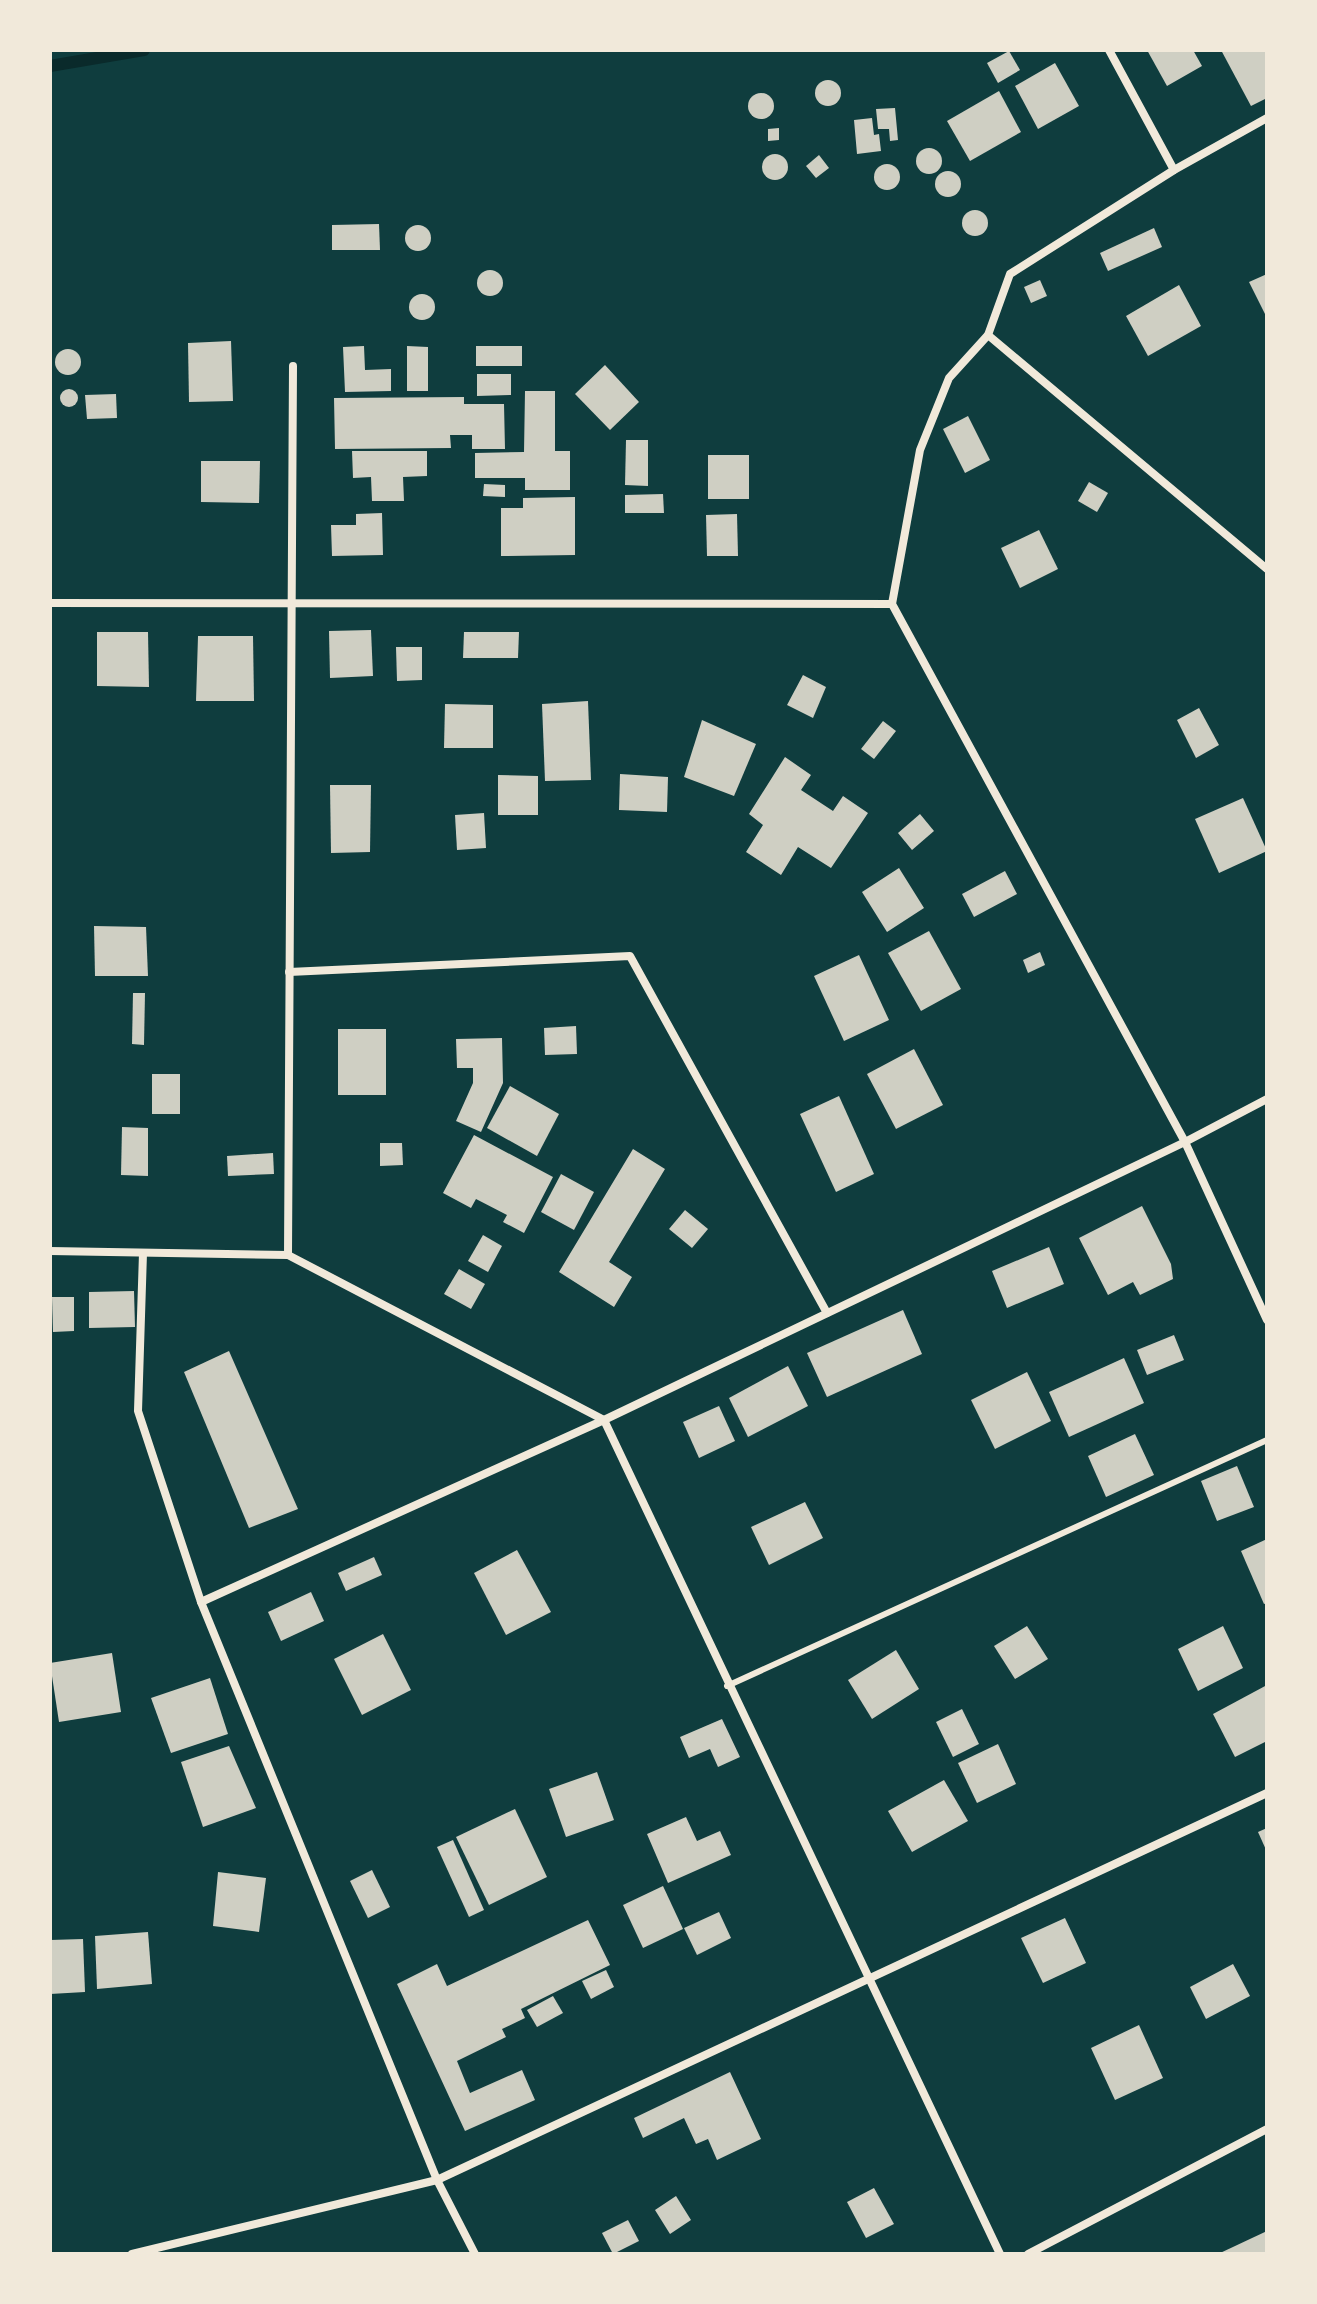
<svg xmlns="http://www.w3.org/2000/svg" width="1317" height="2304" viewBox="0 0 1317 2304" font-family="'Times New Roman',serif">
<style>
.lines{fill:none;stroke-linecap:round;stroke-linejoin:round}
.stream{stroke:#0a2a2b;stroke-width:12}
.building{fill:#cfcfc3}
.service{stroke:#f1e9da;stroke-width:6}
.minor{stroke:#f1e9da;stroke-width:8}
</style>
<rect width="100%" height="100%" fill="#0f3d3e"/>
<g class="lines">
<path class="stream" d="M 50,66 L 144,50"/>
</g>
<g class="building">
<path d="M 1147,50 L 1193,50 L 1202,66 L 1167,86 Z"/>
<path d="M 1221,50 L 1267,50 L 1267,98 L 1251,106 Z"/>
<path d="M 1009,51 L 1020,70 L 998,83 L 987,63 Z"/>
<path d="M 1055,63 L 1079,106 L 1038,129 L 1015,86 Z"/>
<circle cx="828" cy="93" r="13"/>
<path d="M 999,91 L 1021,132 L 970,161 L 947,121 Z"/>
<circle cx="761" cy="106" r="13"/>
<path d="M 895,108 L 898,140 L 890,141 L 889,129 L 878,129 L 876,109 Z"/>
<path d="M 872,118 L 874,135 L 879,134 L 881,151 L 857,154 L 854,120 Z"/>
<path d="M 779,128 L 779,140 L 768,141 L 768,129 Z"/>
<circle cx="929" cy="161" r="13"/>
<circle cx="775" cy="167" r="13"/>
<path d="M 819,155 L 829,168 L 816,178 L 806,166 Z"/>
<circle cx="887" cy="177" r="13"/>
<circle cx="948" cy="184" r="13"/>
<circle cx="975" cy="223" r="13"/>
<path d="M 379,224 L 380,250 L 332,250 L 332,225 Z"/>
<circle cx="418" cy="238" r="13"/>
<path d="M 1154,228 L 1162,247 L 1108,271 L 1100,253 Z"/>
<circle cx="490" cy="283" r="13"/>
<path d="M 1267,274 L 1267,318 L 1249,282 Z"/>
<path d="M 1040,280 L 1047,296 L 1031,303 L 1024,287 Z"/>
<path d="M 1179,285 L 1201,326 L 1148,356 L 1126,316 Z"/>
<circle cx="422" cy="307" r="13"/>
<path d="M 231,341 L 233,401 L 189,402 L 188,343 Z"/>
<path d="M 364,346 L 365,370 L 391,369 L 391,391 L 345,392 L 343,347 Z"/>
<path d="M 407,346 L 428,347 L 428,391 L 407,391 Z"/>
<rect x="476" y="346" width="46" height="20"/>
<circle cx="68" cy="362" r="13"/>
<path d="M 605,365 L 639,402 L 610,430 L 575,394 Z"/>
<path d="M 477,374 L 511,374 L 511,395 L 477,396 Z"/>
<circle cx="69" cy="398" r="9"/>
<path d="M 525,391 L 555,391 L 555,451 L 570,451 L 570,490 L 525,490 L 525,478 L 475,478 L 475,453 L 524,452 Z"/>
<path d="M 116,394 L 117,418 L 87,419 L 85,395 Z"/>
<path d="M 464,397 L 464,404 L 504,404 L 505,449 L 472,449 L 472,435 L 450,435 L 451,448 L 335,449 L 334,398 Z"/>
<path d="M 968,416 L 990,460 L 965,473 L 943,429 Z"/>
<path d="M 626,440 L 648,440 L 648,486 L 625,485 Z"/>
<path d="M 352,451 L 427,451 L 427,476 L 403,477 L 404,501 L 372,501 L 371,477 L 353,478 Z"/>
<rect x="708" y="455" width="41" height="44"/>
<path d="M 201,461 L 260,461 L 259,503 L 201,502 Z"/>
<path d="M 1089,482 L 1108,493 L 1097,512 L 1078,501 Z"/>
<path d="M 484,484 L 505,485 L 505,497 L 483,496 Z"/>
<path d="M 663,494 L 664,513 L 625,513 L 625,495 Z"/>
<path d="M 575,497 L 575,555 L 501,556 L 501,508 L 523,508 L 523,498 Z"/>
<path d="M 382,513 L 383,555 L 332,556 L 331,525 L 356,525 L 356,514 Z"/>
<path d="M 737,514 L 738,556 L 707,556 L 706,515 Z"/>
<path d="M 1039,530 L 1058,569 L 1020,588 L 1001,548 Z"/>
<path d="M 371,630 L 373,676 L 330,678 L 329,631 Z"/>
<path d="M 97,632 L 148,632 L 149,687 L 97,686 Z"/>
<path d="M 464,632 L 519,632 L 518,658 L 463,658 Z"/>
<path d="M 198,636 L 253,636 L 254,701 L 196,701 Z"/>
<path d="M 396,647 L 422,647 L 422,680 L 397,681 Z"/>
<path d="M 803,675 L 826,687 L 813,718 L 787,705 Z"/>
<path d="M 588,701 L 591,780 L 545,781 L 542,704 Z"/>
<path d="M 445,704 L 493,705 L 493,748 L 444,748 Z"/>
<path d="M 1199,708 L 1219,745 L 1196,758 L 1177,720 Z"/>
<path d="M 702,720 L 756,744 L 734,796 L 684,777 Z"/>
<path d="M 883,721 L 896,731 L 874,759 L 861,749 Z"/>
<path d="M 785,757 L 811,775 L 801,790 L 833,811 L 843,796 L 868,813 L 831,868 L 798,847 L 781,875 L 746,852 L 763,825 L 749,814 Z"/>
<path d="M 620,774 L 668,777 L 667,812 L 619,810 Z"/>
<path d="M 498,775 L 538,776 L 538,815 L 498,815 Z"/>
<path d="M 330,785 L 371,785 L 370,852 L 331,853 Z"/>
<path d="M 1243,798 L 1267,851 L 1219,873 L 1195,819 Z"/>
<path d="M 484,813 L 486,848 L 457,850 L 455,815 Z"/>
<path d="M 920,814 L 934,831 L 912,850 L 898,833 Z"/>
<path d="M 899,868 L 924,908 L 887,932 L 862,892 Z"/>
<path d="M 1005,871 L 1017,894 L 974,917 L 962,894 Z"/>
<path d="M 94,926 L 146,927 L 148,976 L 95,976 Z"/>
<path d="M 929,931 L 961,989 L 921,1011 L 888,953 Z"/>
<path d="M 1040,952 L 1045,965 L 1028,973 L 1023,960 Z"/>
<path d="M 859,955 L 889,1020 L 844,1041 L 814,976 Z"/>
<path d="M 133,993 L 145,993 L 144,1045 L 132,1044 Z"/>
<path d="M 576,1026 L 577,1054 L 545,1055 L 544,1028 Z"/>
<rect x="338" y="1029" width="48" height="66"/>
<path d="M 502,1038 L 503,1083 L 481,1132 L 456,1121 L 473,1083 L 473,1068 L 457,1068 L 456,1039 Z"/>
<path d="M 914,1049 L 943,1105 L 896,1129 L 867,1074 Z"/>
<rect x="152" y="1074" width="28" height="40"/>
<path d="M 510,1086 L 559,1114 L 537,1156 L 487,1128 Z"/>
<path d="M 839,1096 L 874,1174 L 836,1192 L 800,1114 Z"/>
<path d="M 122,1127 L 148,1128 L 148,1176 L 121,1175 Z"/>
<path d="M 474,1135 L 553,1177 L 524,1233 L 503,1222 L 507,1215 L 476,1199 L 471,1208 L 443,1193 Z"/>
<path d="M 380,1143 L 402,1143 L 403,1165 L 380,1166 Z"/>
<path d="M 633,1149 L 665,1169 L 609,1262 L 632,1277 L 614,1307 L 559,1272 Z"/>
<path d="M 273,1153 L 274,1174 L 228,1176 L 227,1156 Z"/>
<path d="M 561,1174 L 594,1192 L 574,1230 L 541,1212 Z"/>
<path d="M 1142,1206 L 1171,1264 L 1173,1279 L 1140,1295 L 1133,1282 L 1108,1295 L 1079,1238 Z"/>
<path d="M 685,1210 L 708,1229 L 692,1248 L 669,1229 Z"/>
<path d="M 483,1235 L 502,1246 L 488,1272 L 468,1261 Z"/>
<path d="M 1049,1247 L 1064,1284 L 1007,1308 L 992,1271 Z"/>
<path d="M 459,1269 L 485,1284 L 471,1309 L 444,1294 Z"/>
<path d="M 134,1291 L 135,1327 L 89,1328 L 89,1292 Z"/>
<path d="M 52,1297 L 74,1297 L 74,1331 L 53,1332 Z"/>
<path d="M 903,1310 L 922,1354 L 827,1397 L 807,1353 Z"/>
<path d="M 1174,1335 L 1184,1360 L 1147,1375 L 1137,1350 Z"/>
<path d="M 229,1351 L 298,1509 L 249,1528 L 184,1372 Z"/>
<path d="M 1124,1358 L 1144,1403 L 1069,1437 L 1049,1392 Z"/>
<path d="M 788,1366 L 808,1406 L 748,1437 L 729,1398 Z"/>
<path d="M 1027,1372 L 1051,1421 L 995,1449 L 971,1400 Z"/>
<path d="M 719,1406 L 735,1441 L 699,1458 L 683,1422 Z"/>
<path d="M 1135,1434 L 1154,1475 L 1106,1497 L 1088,1456 Z"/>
<path d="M 1237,1466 L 1254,1507 L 1217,1521 L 1201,1481 Z"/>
<path d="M 805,1502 L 823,1538 L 769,1565 L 751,1527 Z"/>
<path d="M 1267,1539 L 1267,1603 L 1264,1604 L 1241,1551 Z"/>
<path d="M 517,1550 L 551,1612 L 506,1635 L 474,1573 Z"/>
<path d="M 374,1557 L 382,1575 L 346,1591 L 338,1573 Z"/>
<path d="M 311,1592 L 324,1621 L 281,1641 L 268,1612 Z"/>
<path d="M 1027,1626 L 1048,1659 L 1015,1679 L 994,1646 Z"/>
<path d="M 1223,1626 L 1243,1668 L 1198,1691 L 1178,1649 Z"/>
<path d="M 383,1634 L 411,1690 L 362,1715 L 334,1659 Z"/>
<path d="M 896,1650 L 919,1689 L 872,1719 L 848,1680 Z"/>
<path d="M 112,1653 L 121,1712 L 59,1722 L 50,1663 Z"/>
<path d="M 210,1678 L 228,1734 L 171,1753 L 151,1698 Z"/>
<path d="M 1267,1685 L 1267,1741 L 1235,1757 L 1213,1714 Z"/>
<path d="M 962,1709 L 979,1744 L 953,1757 L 936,1722 Z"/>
<path d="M 722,1719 L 740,1757 L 718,1767 L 710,1749 L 689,1758 L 680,1737 Z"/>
<path d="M 998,1744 L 1016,1784 L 977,1803 L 958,1763 Z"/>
<path d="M 229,1746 L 256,1808 L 203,1827 L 181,1762 Z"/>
<path d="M 597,1772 L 614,1820 L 566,1837 L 549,1789 Z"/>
<path d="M 944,1780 L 968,1821 L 912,1852 L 888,1811 Z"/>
<path d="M 515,1809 L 547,1877 L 489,1905 L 456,1837 Z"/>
<path d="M 686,1817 L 697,1841 L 720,1831 L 731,1855 L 668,1883 L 647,1834 Z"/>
<path d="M 1267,1828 L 1267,1852 L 1258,1832 Z"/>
<path d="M 453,1840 L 484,1910 L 469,1917 L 437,1847 Z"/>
<path d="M 372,1870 L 390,1907 L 368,1918 L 350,1881 Z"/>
<path d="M 218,1872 L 266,1878 L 259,1932 L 213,1926 Z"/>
<path d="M 663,1886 L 683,1929 L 643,1948 L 623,1905 Z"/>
<path d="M 719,1912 L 731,1938 L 697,1955 L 684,1928 Z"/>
<path d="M 1065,1918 L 1086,1963 L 1043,1983 L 1021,1938 Z"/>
<path d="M 588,1920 L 610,1965 L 521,2009 L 525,2018 L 502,2029 L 506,2037 L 457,2061 L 470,2093 L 522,2070 L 535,2100 L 465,2131 L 397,1984 L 437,1964 L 447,1986 Z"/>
<path d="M 148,1932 L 152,1984 L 97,1989 L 95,1936 Z"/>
<path d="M 83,1939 L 85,1992 L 50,1994 L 50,1940 Z"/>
<path d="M 1233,1964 L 1250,1996 L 1206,2019 L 1190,1987 Z"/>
<path d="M 606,1970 L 614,1987 L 591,1999 L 582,1981 Z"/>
<path d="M 553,1996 L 563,2013 L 537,2027 L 527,2010 Z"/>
<path d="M 1139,2025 L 1163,2078 L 1115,2100 L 1091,2048 Z"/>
<path d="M 730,2072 L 761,2139 L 717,2160 L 708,2139 L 696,2144 L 684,2118 L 643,2138 L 634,2118 Z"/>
<path d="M 874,2188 L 894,2224 L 866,2238 L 847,2202 Z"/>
<path d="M 676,2196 L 691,2220 L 670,2234 L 655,2210 Z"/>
<path d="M 628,2220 L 639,2241 L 613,2254 L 602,2233 Z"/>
<path d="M 1267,2231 L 1267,2254 L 1218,2254 Z"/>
</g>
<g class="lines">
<path class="service" d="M 727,1686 L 1267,1440"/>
<g class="minor">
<path d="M 1109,50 L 1174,170"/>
<path d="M 1267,118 L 1174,170 L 1010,274 L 988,335 L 949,378 L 920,450 L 892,604 L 1185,1142 L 1267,1320"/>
<path d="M 988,335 L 1267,569"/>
<path d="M 50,603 L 892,604"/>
<path d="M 289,972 L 630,956 L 827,1313"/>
<path d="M 50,1251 L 288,1255 L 604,1420 L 1000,2254"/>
<path d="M 143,1253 L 138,1411 L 201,1602 L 437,2180 L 475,2254"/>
<path d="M 288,1255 L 293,366"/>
<path d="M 201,1602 L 604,1420 L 1185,1142 L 1267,1099"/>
<path d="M 132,2254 L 437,2180 L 1267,1793"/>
<path d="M 1028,2254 L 1267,2129"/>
</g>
</g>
<rect width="1317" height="2304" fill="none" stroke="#f1e9da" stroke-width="104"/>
</svg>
